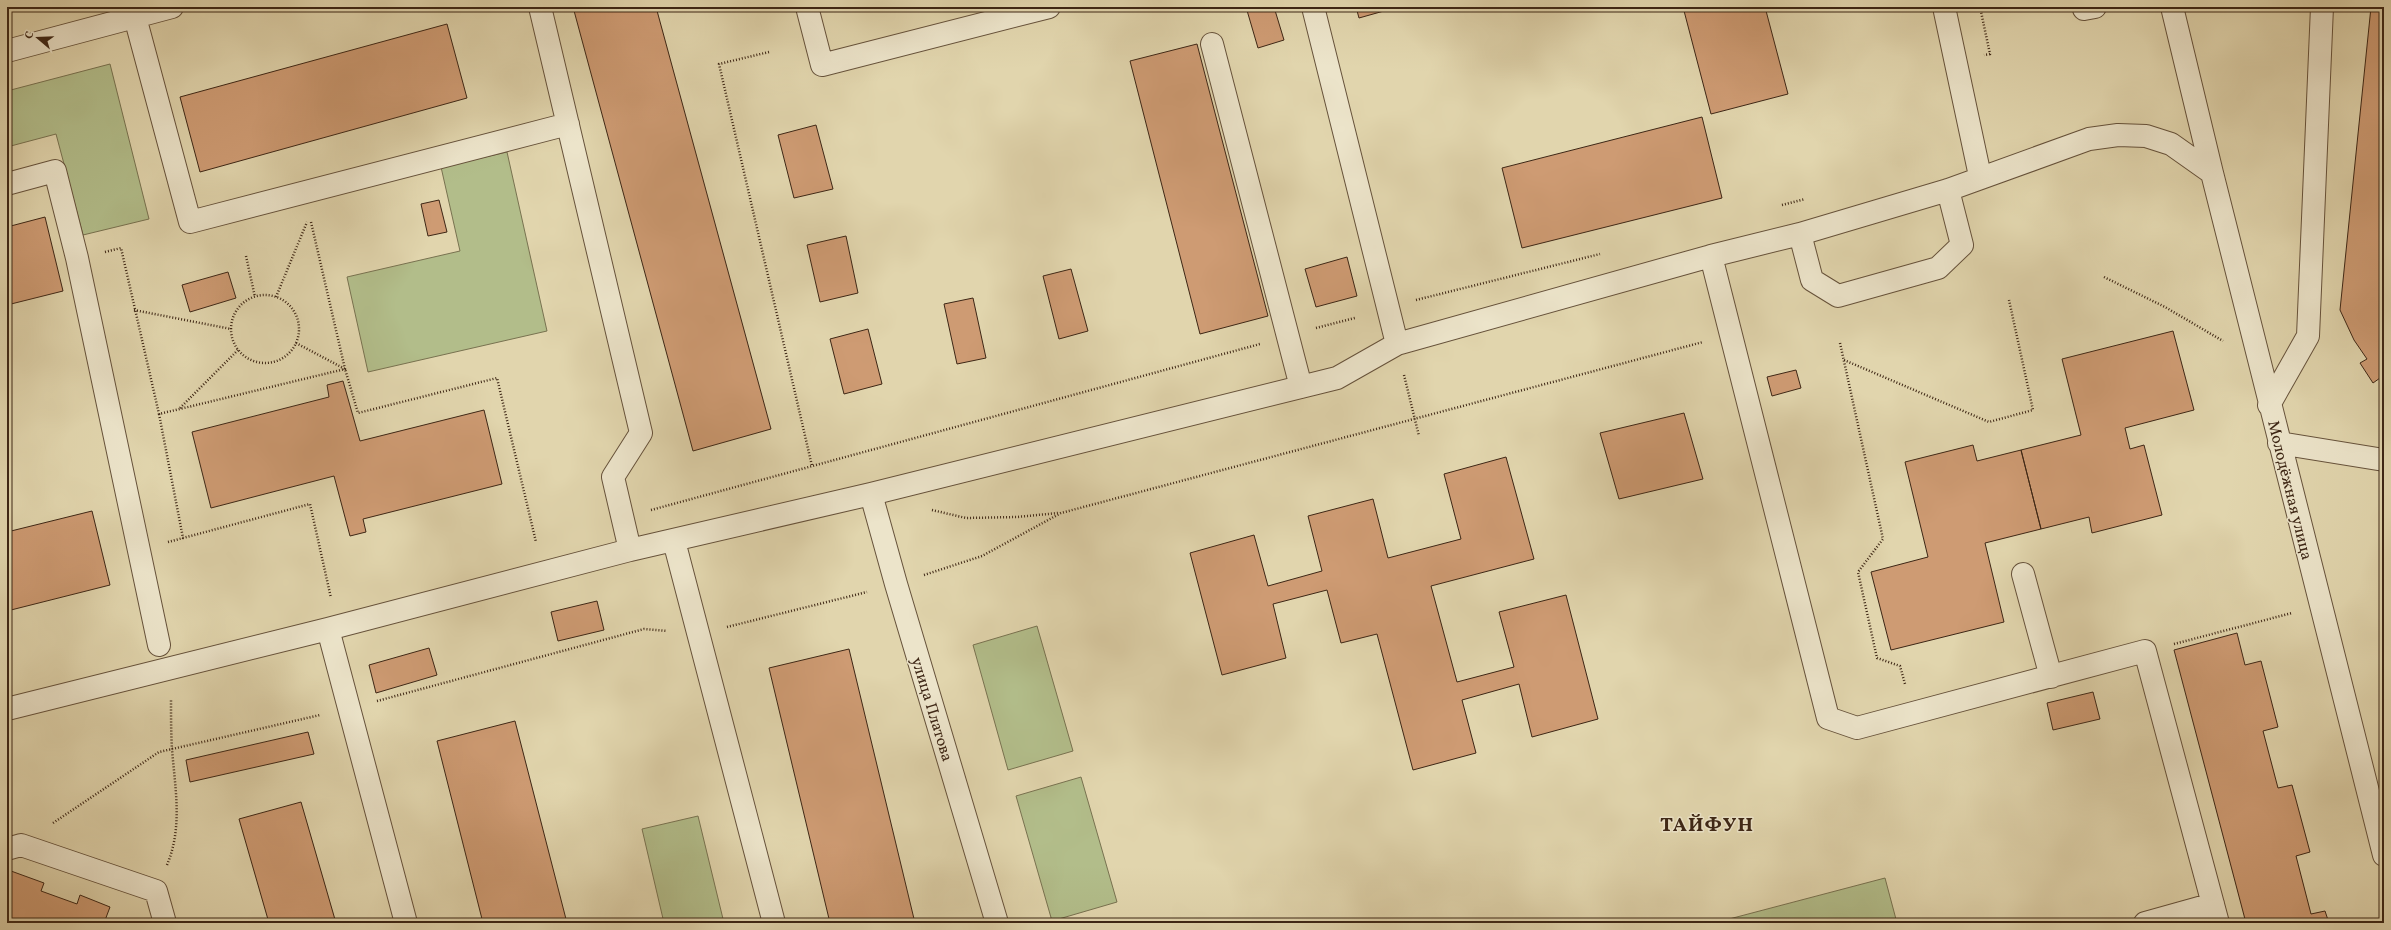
<svg xmlns="http://www.w3.org/2000/svg" width="2391" height="930" viewBox="0 0 2391 930" font-family="Vollkorn,serif">
<style>
.green{fill:#b2bd8a;stroke:#787250}
.building{fill:#ce9b73;stroke:#3d2615}
.lines{fill:none;stroke-linecap:round;stroke-linejoin:round}
.minor-casing{stroke:#66523b;stroke-width:24}
.path{stroke:#3d2615;stroke-width:2.5;stroke-dasharray:1 2;stroke-linecap:butt}
.minor{stroke:#ece4ca;stroke-width:22}
.labels{text-anchor:middle;stroke-width:3;stroke-linejoin:round;paint-order:stroke}
.street-label{font-size:16px;fill:#3d2615;stroke:#ece4ca}
.district-label{font-size:20px;font-weight:bold;letter-spacing:1px;fill:#3d2615;stroke:#ece4ca}
</style>
<rect width="100%" height="100%" fill="#e1d5ad"/>
<filter id="stains"><feTurbulence type="fractalNoise" baseFrequency=".005" numOctaves="4"/><feColorMatrix values="0 0 0 0 .2 0 0 0 0 .09 0 0 0 0 .02 0 0 0 .5 -.17"/></filter>
<radialGradient id="worn" r=".72"><stop offset=".6" stop-color="#630" stop-opacity="0"/><stop offset="1" stop-color="#630" stop-opacity=".3"/></radialGradient>
<path class="green" d="M 110,64 L 149,219 L 83,235 L 56,134 L 7,147 L 7,91 Z
M 507,152 L 547,331 L 368,372 L 347,277 L 460,251 L 441,167 Z
M 1037,626 L 1073,751 L 1008,770 L 973,645 Z
M 1081,777 L 1117,902 L 1052,921 L 1016,796 Z
M 698,816 L 724,923 L 664,923 L 642,829 Z
M 1885,878 L 1897,923 L 1714,923 Z"/>
<path class="building" d="M 573,7 L 656,7 L 771,429 L 693,451 Z
M 1246,7 L 1274,7 L 1284,40 L 1258,48 Z
M 1356,7 L 1398,7 L 1359,18 Z
M 1683,7 L 1765,7 L 1788,94 L 1711,114 Z
M 2371,7 L 2384,7 L 2384,384 L 2380,378 L 2373,383 L 2360,363 L 2367,359 L 2354,340 L 2340,310 Z
M 447,24 L 467,98 L 200,172 L 180,97 Z
M 1197,44 L 1268,316 L 1200,334 L 1130,61 Z
M 1702,117 L 1722,198 L 1522,248 L 1502,168 Z
M 816,125 L 833,189 L 794,198 L 778,135 Z
M 439,200 L 447,232 L 428,236 L 421,204 Z
M 45,217 L 63,291 L 7,305 L 7,227 Z
M 846,236 L 858,293 L 820,302 L 807,245 Z
M 1347,257 L 1357,296 L 1316,307 L 1305,269 Z
M 1071,269 L 1088,331 L 1059,339 L 1043,276 Z
M 228,272 L 236,298 L 190,312 L 182,285 Z
M 973,298 L 986,358 L 957,364 L 944,304 Z
M 868,329 L 882,384 L 844,394 L 830,339 Z
M 2173,331 L 2194,410 L 2125,428 L 2130,449 L 2144,445 L 2162,515 L 2092,533 L 2089,517 L 2041,529 L 2021,450 L 2081,435 L 2062,359 Z
M 1796,370 L 1801,388 L 1772,396 L 1767,377 Z
M 343,381 L 360,441 L 484,410 L 502,484 L 363,519 L 366,532 L 350,536 L 334,476 L 211,508 L 192,432 L 329,397 L 327,385 Z
M 1684,413 L 1703,479 L 1619,499 L 1600,433 Z
M 1973,445 L 1977,461 L 2021,450 L 2041,529 L 1985,543 L 2004,622 L 1891,650 L 1871,572 L 1928,557 L 1905,462 Z
M 1506,457 L 1534,559 L 1431,586 L 1457,682 L 1514,667 L 1499,612 L 1566,595 L 1598,719 L 1532,737 L 1519,684 L 1462,700 L 1476,753 L 1413,770 L 1377,634 L 1341,643 L 1327,590 L 1273,604 L 1286,658 L 1222,675 L 1190,553 L 1254,535 L 1268,586 L 1322,571 L 1308,516 L 1373,499 L 1388,558 L 1461,539 L 1444,474 Z
M 92,511 L 110,585 L 7,611 L 7,532 Z
M 597,601 L 604,630 L 558,641 L 551,612 Z
M 2237,633 L 2245,665 L 2261,661 L 2278,727 L 2263,731 L 2278,788 L 2292,785 L 2310,852 L 2296,856 L 2311,914 L 2325,911 L 2329,923 L 2246,923 L 2174,650 Z
M 429,648 L 437,675 L 376,693 L 369,665 Z
M 849,649 L 915,923 L 830,923 L 769,668 Z
M 2093,692 L 2100,719 L 2053,730 L 2047,703 Z
M 515,721 L 567,923 L 483,923 L 437,741 Z
M 308,732 L 314,754 L 190,782 L 186,760 Z
M 301,802 L 336,923 L 269,923 L 239,819 Z
M 11,871 L 44,883 L 41,891 L 77,904 L 80,895 L 110,907 L 104,923 L 7,923 L 7,882 Z"/>
<g class="lines">
<g class="minor-casing">
<path id="minor" d="M 540,7 L 641,433 L 613,477 L 630,550
M 807,7 L 822,65 L 1049,7
M 1313,7 L 1397,344
M 1944,7 L 1980,176
M 2084,7 L 2084,9 L 2095,7
M 2172,7 L 2212,173
M 135,17 L 190,222 L 568,124
M 1212,44 L 1301,387
M 7,51 L 172,7
M 7,184 L 55,171 L 77,258 L 159,645
M 1800,234 L 1812,280 L 1838,296 L 1938,268 L 1962,245 L 1948,190
M 1711,256 L 1828,718 L 1857,728 L 2145,651 L 2218,923
M 2269,405 L 2308,336 L 2322,7
M 2279,443 L 2384,460
M 871,494 L 896,584 L 997,923
M 674,541 L 774,923
M 2023,574 L 2051,677
M 328,629 L 406,923
M 7,709 L 328,629 L 630,550 L 871,494 L 1337,378 L 1397,344 L 1711,256 L 1800,234 L 1948,190 L 2089,139 L 2118,135 L 2146,136 L 2171,144 L 2212,173 L 2384,855
M 7,849 L 21,845 L 156,891 L 165,923
M 2145,923 L 2213,904"/>
</g>
<path class="path" d="M 1980,7 L 1990,54 L 1984,55
M 769,52 L 719,64 L 812,466
M 1782,205 L 1805,199
M 105,252 L 121,248 L 159,414 L 345,369 L 311,222
M 246,256 L 255,297
M 2104,277 L 2165,307 L 2223,341
M231 329a34 34 0 1 1 68 0a34 34 0 1 1-68 0Z
M 276,297 L 307,222
M 1416,300 L 1600,254
M 134,310 L 231,329
M 1316,328 L 1355,318
M 296,343 L 345,369 L 358,413 L 497,378 L 536,542
M 1840,343 L 1883,539 L 1858,572 L 1877,658 L 1900,666 L 1905,684
M 1844,360 L 1989,422 L 2033,410 L 2009,300
M 1404,375 L 1419,436
M 180,408 L 238,350
M 159,414 L 183,538 L 310,504 L 331,598
M 651,510 L 1260,344
M 932,510 L 966,518 L 1017,517 L 1058,513
M 168,542 L 183,538
M 924,575 L 982,556 L 1061,513 L 1703,342
M 727,627 L 867,592
M 2174,644 L 2292,613
M 377,701 L 644,629 L 667,631
M 53,823 L 159,752 L 320,715
M 167,865 C 183,827 175,788 172,749 C 171,733 171,716 171,699"/>
<use href="#minor" class="minor"/>
</g>
<g class="labels">
<g class="street-label">
<text transform="translate(2291 490) rotate(76)" y="6">Молодёжная улица</text>
<text transform="translate(933 709) rotate(73)" y="6">улица Платова</text>
</g>
<g class="district-label">
<text x="1707" y="831">ТАЙФУН</text>
</g>
</g>
<rect width="2391" height="930" fill="none" stroke="#e1d5ad" stroke-width="24"/>
<rect x="8" y="8" width="2375" height="914" fill="none" stroke="#3d2615" stroke-width="2"/>
<rect x="12" y="12" width="2367" height="906" fill="none" stroke="#3d2615"/>
<g transform="translate(38 38) rotate(289)" stroke="#ece4ca" stroke-width="3" paint-order="stroke">
<path d="M0-3L7 15L0 10L-7 15Z" fill="#3d2615"/>
<text y="-6" font-size="11" font-weight="bold" text-anchor="middle" fill="#3d2615">С</text>
</g>
<rect width="100%" height="100%" filter="url(#stains)"/>
<rect width="100%" height="100%" fill="url(#worn)"/>
</svg>
